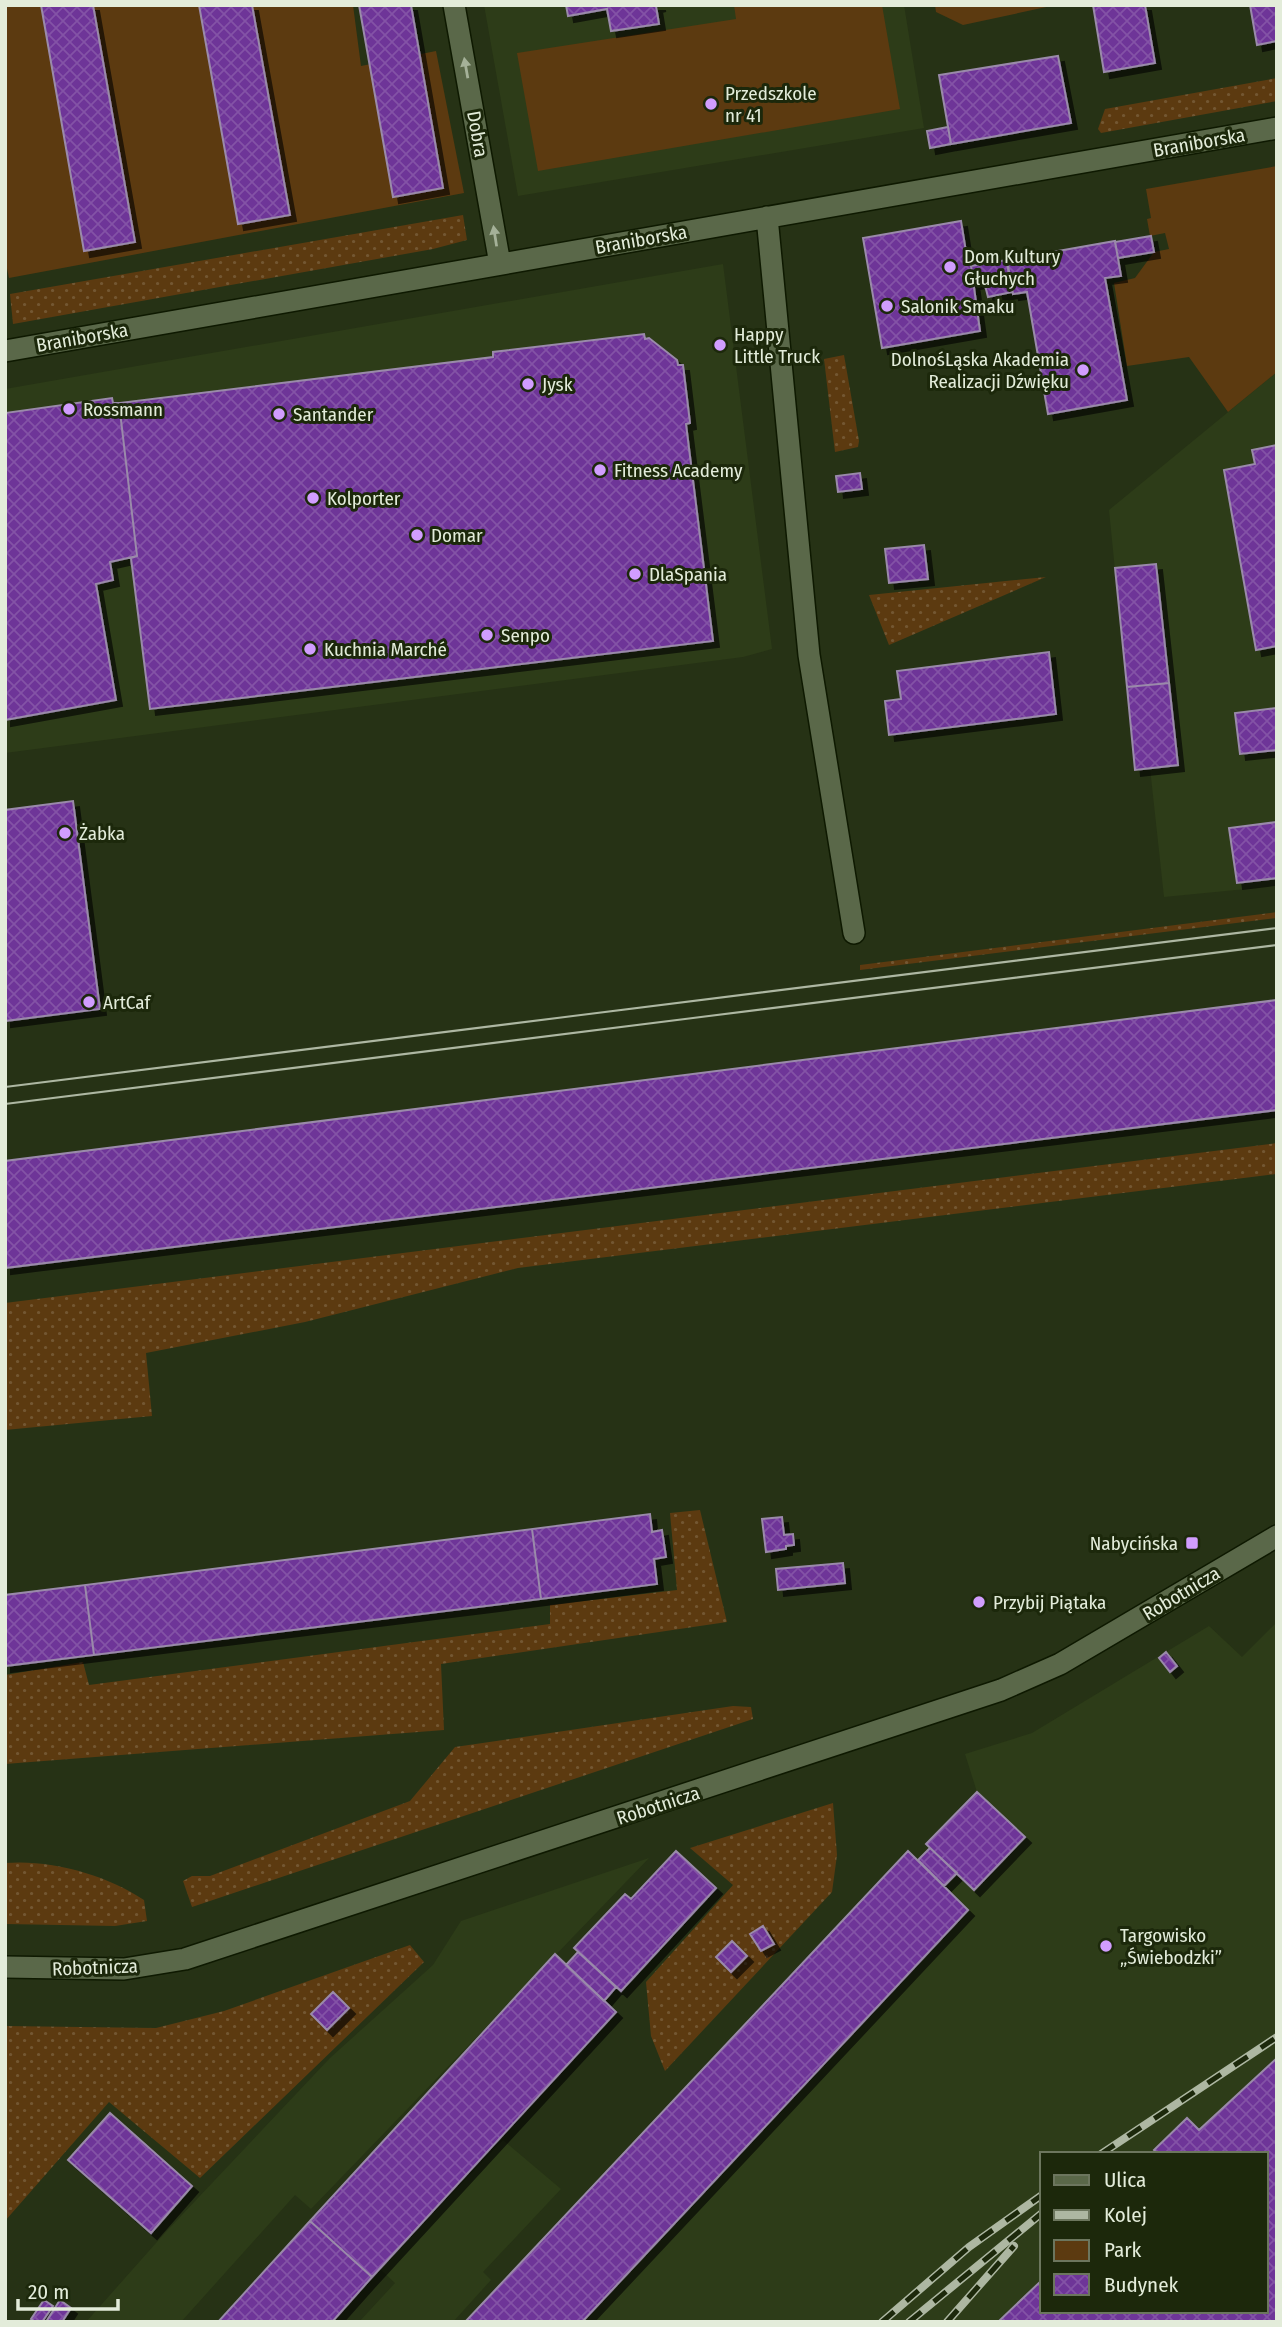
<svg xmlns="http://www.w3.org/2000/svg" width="1282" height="2327" viewBox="0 0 1282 2327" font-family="'Fira Sans Condensed',sans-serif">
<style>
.built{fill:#2d3c18;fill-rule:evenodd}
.grass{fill:url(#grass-dots)}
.green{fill:#5c3a10}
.building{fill:url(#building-cross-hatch);stroke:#9a8aaa;stroke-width:2;filter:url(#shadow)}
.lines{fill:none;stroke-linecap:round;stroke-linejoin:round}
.minor-casing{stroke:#0e1900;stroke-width:24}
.minor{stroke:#5a6849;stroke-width:21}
.tram{stroke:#adb7a2;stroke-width:2}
.rail-casing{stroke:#adb7a2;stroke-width:8}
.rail{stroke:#1c280b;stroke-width:5;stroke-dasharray:16;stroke-linecap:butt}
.oneway{fill:#a5b199}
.poi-dot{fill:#d19dfe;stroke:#1c280b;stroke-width:2.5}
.labels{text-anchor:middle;stroke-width:6;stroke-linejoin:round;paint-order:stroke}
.poi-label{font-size:19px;fill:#e3ecda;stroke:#1c280b;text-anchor:start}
.street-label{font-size:19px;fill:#e3ecda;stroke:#1c280b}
</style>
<defs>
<pattern id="grass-dots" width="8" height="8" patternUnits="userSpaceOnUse" patternTransform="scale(1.75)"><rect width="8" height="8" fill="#5c3a10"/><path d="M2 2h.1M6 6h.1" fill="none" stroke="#735732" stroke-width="1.8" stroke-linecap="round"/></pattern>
<pattern id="building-cross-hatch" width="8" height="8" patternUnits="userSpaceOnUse" patternTransform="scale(1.75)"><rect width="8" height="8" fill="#6e3598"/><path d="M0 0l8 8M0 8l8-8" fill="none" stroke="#8352a6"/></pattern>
<filter id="shadow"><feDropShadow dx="6" dy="6" stdDeviation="0" flood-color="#0009"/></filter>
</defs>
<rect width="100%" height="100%" fill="#263215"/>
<path class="built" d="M 484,5 L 904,5 L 924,128 L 518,196 Z
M 723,264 L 772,649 L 743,657 L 5,753 L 5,389 Z
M 1277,372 L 1277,886 L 1164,897 L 1150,768 L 1135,770 L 1109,510 Z
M 1277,1622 L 1277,2322 L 582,2322 L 968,1910 L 944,1886 L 957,1873 L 974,1890 L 1025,1837 L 977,1792 L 965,1754 L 1032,1733 L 1209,1626 L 1242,1657 ZM 1042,2154 L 1266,2154 L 1266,2311 L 1042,2311 Z
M 649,1858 L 311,2209 L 295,2195 L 181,2322 L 86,2322 L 164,2234 L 330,2058 L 433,1965 L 461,1921 Z
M 503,2140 L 561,2189 L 483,2272 L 491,2280 L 453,2322 L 359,2322 L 395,2283 L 380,2269 Z"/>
<path class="grass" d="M 1277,78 L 1277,101 L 1101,133 L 1098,129 L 1105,109 Z
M 463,215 L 467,240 L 433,249 L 13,324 L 10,294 Z
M 844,355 L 859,441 L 858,447 L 835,452 L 824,359 Z
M 1046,577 L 889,645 L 869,595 Z
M 1277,912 L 1277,918 L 860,970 L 860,965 Z
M 1277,1143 L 1277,1174 L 518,1268 L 305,1322 L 146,1353 L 152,1416 L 5,1430 L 5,1303 Z
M 700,1510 L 727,1622 L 441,1664 L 444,1730 L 5,1764 L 5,1675 L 83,1662 L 89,1685 L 550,1624 L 550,1605 L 677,1590 L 670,1513 Z
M 733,1706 L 751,1707 L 753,1719 L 192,1907 L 183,1881 L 192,1876 L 210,1876 L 410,1801 L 455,1747 Z
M 833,1803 L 837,1855 L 832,1892 L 665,2071 L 651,2036 L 646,1982 L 733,1885 L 690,1848 Z
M 5,1863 C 51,1859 107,1875 144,1900 L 147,1921 L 115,1926 L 5,1924 Z
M 410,1945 L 424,1962 L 200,2178 L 109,2102 L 5,2221 L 5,2026 L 156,2028 L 224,2011 Z"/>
<path class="green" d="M 5,5 L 353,5 L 361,66 L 436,51 L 464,193 L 9,278 L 5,259 Z
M 734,5 L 882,5 L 900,109 L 538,171 L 517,53 L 736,19 Z
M 935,5 L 1051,5 L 1051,6 L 963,25 L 936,12 Z
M 1277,166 L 1277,372 L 1228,412 L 1189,357 L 1127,366 L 1114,283 L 1135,278 L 1154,252 L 1169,249 L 1165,233 L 1150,236 L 1147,219 L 1151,218 L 1146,189 Z"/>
<path class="building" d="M 41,5 L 93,5 L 135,242 L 84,251 Z
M 199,5 L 252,5 L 290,215 L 238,224 Z
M 359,5 L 411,5 L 443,188 L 393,197 Z
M 566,5 L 660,5 L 656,6 L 659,24 L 611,31 L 607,9 L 568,16 Z
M 1093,5 L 1145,5 L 1155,63 L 1104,72 Z
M 1250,5 L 1277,5 L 1277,41 L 1257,45 Z
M 1058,56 L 1071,123 L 951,144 L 939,75 Z
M 948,127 L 951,144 L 930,148 L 927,131 Z
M 961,221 L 966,252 L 969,251 L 980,331 L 882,348 L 863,238 Z
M 1151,236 L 1154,252 L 1118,258 L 1115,242 Z
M 1115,241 L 1121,276 L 1105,278 L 1127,400 L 1048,414 L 1027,292 L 1013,294 L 1007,260 Z
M 1007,260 L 1009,277 L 974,283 L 971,266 Z
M 1009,277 L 1012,292 L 988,297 L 984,281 Z
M 644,334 L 645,339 L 649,338 L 677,360 L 678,365 L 683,365 L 690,423 L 686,424 L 713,641 L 150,709 L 131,558 L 137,556 L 119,403 L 493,357 L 493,352 Z
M 112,398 L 113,403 L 119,403 L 137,556 L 110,562 L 113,580 L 96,584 L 116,700 L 5,720 L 5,413 Z
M 1277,445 L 1277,646 L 1256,650 L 1224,470 L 1255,464 L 1252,450 Z
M 860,473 L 862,489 L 838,492 L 836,476 Z
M 924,545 L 928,579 L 889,583 L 885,549 Z
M 1156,564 L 1169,683 L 1127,687 L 1115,568 Z
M 1049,652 L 1056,714 L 889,735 L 885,701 L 901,699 L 897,671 Z
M 1169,683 L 1178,765 L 1135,770 L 1127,687 Z
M 1277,708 L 1277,750 L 1240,754 L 1235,713 Z
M 73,801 L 100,1009 L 5,1021 L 5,810 Z
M 1277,822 L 1277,878 L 1237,883 L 1229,828 Z
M 1277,1000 L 1277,1110 L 5,1268 L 5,1161 Z
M 650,1514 L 652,1532 L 662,1530 L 666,1557 L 654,1559 L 657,1584 L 541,1599 L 532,1529 Z
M 782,1517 L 784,1535 L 793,1534 L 794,1545 L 786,1546 L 786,1549 L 766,1552 L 762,1519 Z
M 532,1529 L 541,1599 L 94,1655 L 85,1585 Z
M 843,1563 L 845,1583 L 778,1590 L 776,1569 Z
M 85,1585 L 94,1655 L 5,1666 L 5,1595 Z
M 1166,1652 L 1177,1666 L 1170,1672 L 1159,1658 Z
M 977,1792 L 1025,1837 L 974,1890 L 926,1844 Z
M 930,1848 L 957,1873 L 944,1886 L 918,1860 Z
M 676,1851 L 716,1888 L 621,1991 L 574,1948 L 625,1894 L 631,1899 Z
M 908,1851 L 968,1910 L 582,2322 L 465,2322 Z
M 763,1926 L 774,1944 L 761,1951 L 750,1934 Z
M 732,1941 L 747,1956 L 731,1972 L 716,1957 Z
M 578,1952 L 616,1987 L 604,2001 L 566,1965 Z
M 555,1954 L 616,2012 L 372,2277 L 310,2221 Z
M 333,1992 L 349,2008 L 327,2030 L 311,2014 Z
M 1277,2058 L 1277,2322 L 998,2322 L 1042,2280 L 1042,2311 L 1266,2311 L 1266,2154 L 1158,2154 L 1154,2150 L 1187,2118 L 1199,2130 Z
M 110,2113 L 192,2186 L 151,2233 L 68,2160 Z
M 310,2221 L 372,2277 L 332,2322 L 218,2322 Z
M 44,2300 L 53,2306 L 42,2322 L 35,2322 L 31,2319 Z
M 60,2300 L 71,2308 L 62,2322 L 46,2322 Z"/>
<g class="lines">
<g class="minor-casing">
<path id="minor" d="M 454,5 L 500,264
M 767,217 L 809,655 L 854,933
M 5,351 L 1277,128
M 5,1967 L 124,1969 L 185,1959 L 1001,1690 L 1060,1664 L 1277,1536"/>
</g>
<use href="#minor" class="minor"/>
<path class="tram" d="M 5,1087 L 1277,928
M 5,1104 L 1277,945"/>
<g class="rail-casing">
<path id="rail" d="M 1101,2154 L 1277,2037
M 882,2322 L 969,2247 L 1042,2195
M 909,2322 L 1042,2213
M 947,2322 L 1014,2246"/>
</g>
<use href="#rail" class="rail"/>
</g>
<defs><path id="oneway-solid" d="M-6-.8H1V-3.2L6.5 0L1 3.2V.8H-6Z" transform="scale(1.75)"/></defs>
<g class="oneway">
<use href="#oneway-solid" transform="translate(466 68) rotate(-100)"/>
<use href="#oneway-solid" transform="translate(495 236) rotate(-99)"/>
</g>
<g class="poi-dot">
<circle cx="711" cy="104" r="7"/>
<circle cx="950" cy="267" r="7"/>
<circle cx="887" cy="306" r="7"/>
<circle cx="720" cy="345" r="7"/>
<circle cx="1083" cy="370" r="7"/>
<circle cx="528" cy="384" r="7"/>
<circle cx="69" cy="409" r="7"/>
<circle cx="279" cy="414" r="7"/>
<circle cx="600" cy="470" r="7"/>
<circle cx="313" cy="498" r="7"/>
<circle cx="417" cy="535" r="7"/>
<circle cx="635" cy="574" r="7"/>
<circle cx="487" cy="635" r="7"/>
<circle cx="310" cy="649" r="7"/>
<circle cx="65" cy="833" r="7"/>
<circle cx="89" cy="1002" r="7"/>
<rect x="1185" y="1536" width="14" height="14" rx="3.5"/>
<circle cx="979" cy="1602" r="7"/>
<circle cx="1106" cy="1946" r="7"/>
</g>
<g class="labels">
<g class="poi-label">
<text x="725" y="100">Przedszkole<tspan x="725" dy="22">nr 41</tspan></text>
<text x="964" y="263">Dom Kultury<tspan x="964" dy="22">Głuchych</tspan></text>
<text x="901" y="313">Salonik Smaku</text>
<text x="734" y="341">Happy<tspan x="734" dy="22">Little Truck</tspan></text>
<text x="1069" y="366" text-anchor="end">DolnośLąska Akademia<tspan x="1069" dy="22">Realizacji Dźwięku</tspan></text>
<text x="542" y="391">Jysk</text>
<text x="83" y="416">Rossmann</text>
<text x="293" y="421">Santander</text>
<text x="614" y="477">Fitness Academy</text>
<text x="327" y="505">Kolporter</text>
<text x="431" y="542">Domar</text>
<text x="649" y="581">DlaSpania</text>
<text x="501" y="642">Senpo</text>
<text x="324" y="656">Kuchnia Marché</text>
<text x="79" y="840">Żabka</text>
<text x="103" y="1009">ArtCaf</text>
<text x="1178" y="1550" text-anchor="end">Nabycińska</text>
<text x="993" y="1609">Przybij Piątaka</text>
<text x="1120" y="1942">Targowisko<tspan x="1120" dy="22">„Świebodzki”</tspan></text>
</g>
<g class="street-label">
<text transform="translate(478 134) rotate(80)" y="7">Dobra</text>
<text transform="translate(1199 142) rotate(-10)" y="7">Braniborska</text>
<text transform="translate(641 239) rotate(-10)" y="7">Braniborska</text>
<text transform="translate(82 337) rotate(-10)" y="7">Braniborska</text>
<text transform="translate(1181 1593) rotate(-31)" y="7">Robotnicza</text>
<text transform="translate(658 1805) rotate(-18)" y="7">Robotnicza</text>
<text transform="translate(95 1967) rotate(-2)" y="7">Robotnicza</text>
</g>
</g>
<rect width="1282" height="2327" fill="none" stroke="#e3ecda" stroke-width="14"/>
<rect x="1040" y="2152" width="228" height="161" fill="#1c280b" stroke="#6c765e" stroke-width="2"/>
<rect x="1054" y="2175" width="35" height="10" fill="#5a6849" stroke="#6c765e" stroke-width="2"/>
<text x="1104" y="2187" font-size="21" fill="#e3ecda">Ulica</text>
<rect x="1054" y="2210" width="35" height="10" fill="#adb7a2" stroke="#6c765e" stroke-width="2"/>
<text x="1104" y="2222" font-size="21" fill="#e3ecda">Kolej</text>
<rect x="1054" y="2240" width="35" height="21" fill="#5c3a10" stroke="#6c765e" stroke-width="2"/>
<text x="1104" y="2257" font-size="21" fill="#e3ecda">Park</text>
<rect x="1054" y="2274" width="35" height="21" fill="url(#building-cross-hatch)" stroke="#6c765e" stroke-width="2"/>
<text x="1104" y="2292" font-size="21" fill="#e3ecda">Budynek</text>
<path d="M18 2299v10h100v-10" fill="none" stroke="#e3ecda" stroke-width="3.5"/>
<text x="28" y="2299" font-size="21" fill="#e3ecda" stroke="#1c280b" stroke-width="5" paint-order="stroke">20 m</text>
</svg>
